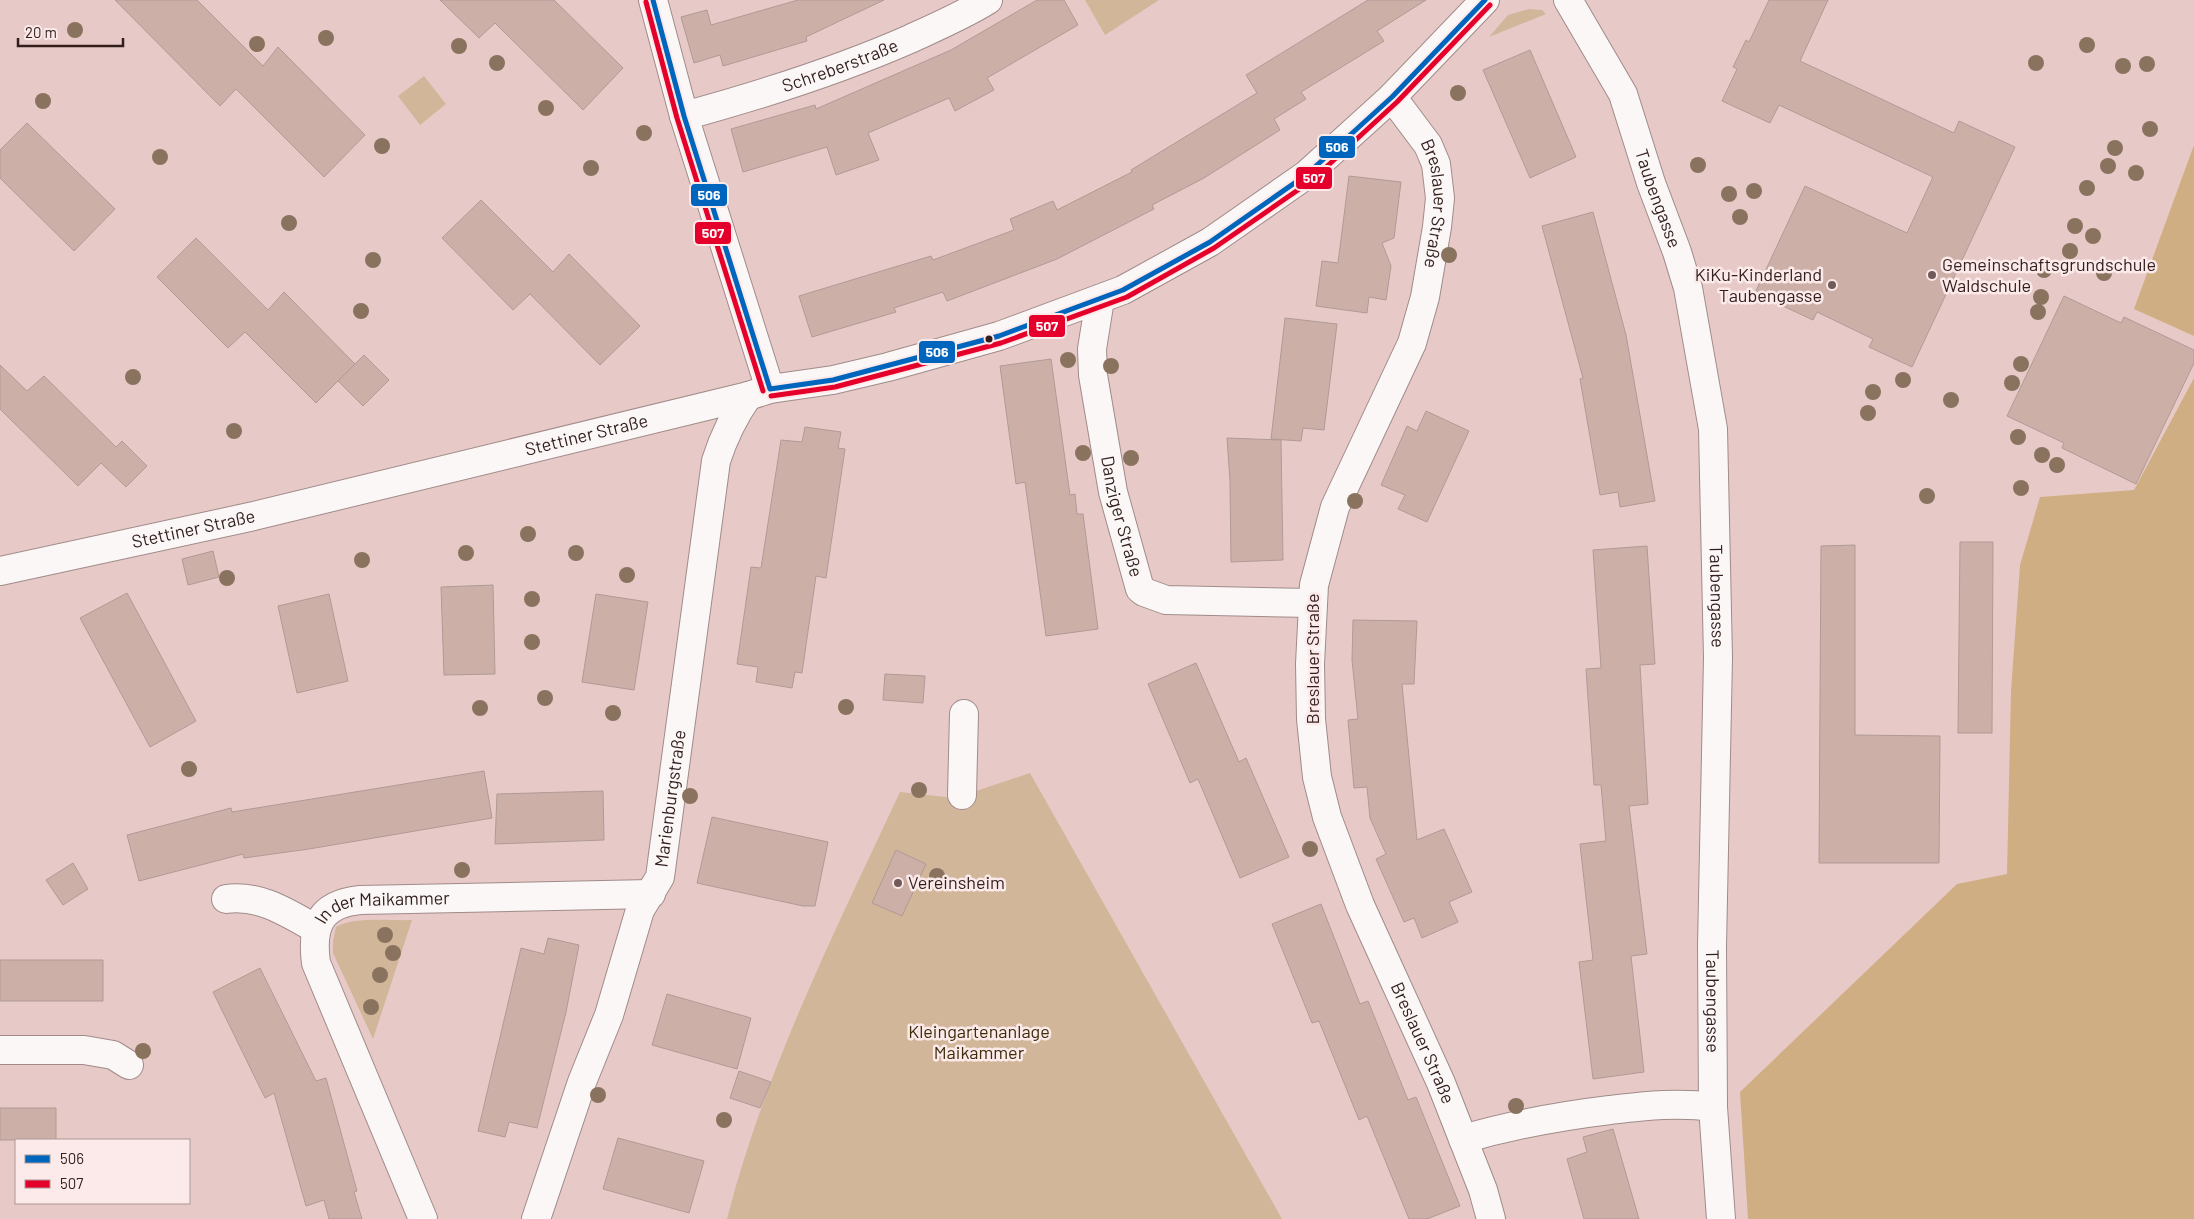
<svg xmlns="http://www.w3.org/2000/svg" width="2194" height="1219" viewBox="0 0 2194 1219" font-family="Barlow,sans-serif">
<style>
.green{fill:#d1b699}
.forest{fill:#d0ae83}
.building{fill:#ccb0a8;stroke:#b09a96}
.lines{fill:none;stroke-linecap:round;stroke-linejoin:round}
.minor-casing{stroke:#a08b89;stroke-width:30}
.minor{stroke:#fbf7f7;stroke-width:28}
.bus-1-casing{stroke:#fbeae9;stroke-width:9}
.bus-2-casing{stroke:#fbeae9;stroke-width:9}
.bus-1{stroke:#0065bd;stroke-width:5}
.bus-2{stroke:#e4002b;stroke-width:5}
.tree{fill:#89735f}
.poi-dot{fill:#715a58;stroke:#fbeae9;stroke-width:2}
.bus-dot{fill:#321e1d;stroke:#fbeae9;stroke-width:2}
.labels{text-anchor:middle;stroke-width:5;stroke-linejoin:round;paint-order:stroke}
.street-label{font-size:18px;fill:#321e1d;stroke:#fbeae9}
.poi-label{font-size:18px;fill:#321e1d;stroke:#fbeae9;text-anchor:start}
.park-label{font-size:18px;fill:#3c2c0a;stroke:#fbeae9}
.line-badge{stroke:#fbeae9;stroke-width:2}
.badge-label{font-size:14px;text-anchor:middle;font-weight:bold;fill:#fff}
</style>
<rect width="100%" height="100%" fill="#e7cac7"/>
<path class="green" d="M 1085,0 L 1159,0 L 1105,35 Z
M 1529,9 L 1542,10 L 1546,14 L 1489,37 L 1508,15 Z
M 424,76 L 446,104 L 420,125 L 398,96 Z
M 1030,773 L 1282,1219 L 727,1219 C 765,1070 835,931 900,792 L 955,798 Z
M 412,920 L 373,1039 L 333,953 L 333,941 L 336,927 C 354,916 391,921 412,920 Z"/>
<path class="forest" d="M 2194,145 L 2194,336 L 2134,309 Z
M 2194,378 L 2194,1219 L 1748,1219 L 1740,1092 L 1957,884 L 2007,874 L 2011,691 L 2020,565 L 2040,497 L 2134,490 Z"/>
<path class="building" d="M 115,0 L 197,0 L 263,66 L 278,47 L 365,135 L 324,177 L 236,89 L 220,106 Z
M 440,0 L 554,0 L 623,68 L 583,110 L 495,23 L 479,38 Z
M 798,0 L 884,0 L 806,37 L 807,41 L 723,66 L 720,55 L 694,63 L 681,17 L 707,10 L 711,25 Z
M 1037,0 L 1064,0 L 1078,25 L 987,78 L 994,90 L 955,111 L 949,98 L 868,133 L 879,160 L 836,175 L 827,147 L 743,172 L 731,129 L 815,105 L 816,109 L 951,50 Z
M 1368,0 L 1426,0 L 1377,31 L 1384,41 L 1301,92 L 1306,99 L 1274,119 L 1280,130 L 1204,178 L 1152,205 L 1154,209 L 1057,259 L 989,285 L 947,301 L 943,292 L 894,308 L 896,312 L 812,337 L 799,296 L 931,256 L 933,260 L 1014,230 L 1010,219 L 1053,201 L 1057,210 L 1132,172 L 1131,170 L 1257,93 L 1246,75 Z
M 1769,0 L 1828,0 L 1800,61 L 1954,133 L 1959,121 L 2015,147 L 1912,367 L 1869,347 L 1873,339 L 1817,312 L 1813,320 L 1755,293 L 1805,186 L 1907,233 L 1933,177 L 1779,105 L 1770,123 L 1722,101 L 1737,69 L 1733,67 L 1746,40 L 1749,42 Z
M 1530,50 L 1576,157 L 1530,178 L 1483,70 Z
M 27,123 L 115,209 L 74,251 L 0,178 L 0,150 Z
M 1349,176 L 1401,182 L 1394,238 L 1382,243 L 1391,266 L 1386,300 L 1369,297 L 1367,313 L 1316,306 L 1322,261 L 1338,263 Z
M 481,200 L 553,272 L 569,254 L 640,326 L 600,365 L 530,294 L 513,310 L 442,238 Z
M 1593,212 L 1626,335 L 1655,501 L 1620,507 L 1618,492 L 1600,495 L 1580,379 L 1583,378 L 1542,226 Z
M 196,238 L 268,310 L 284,292 L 355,364 L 316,403 L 245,332 L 228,348 L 157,277 Z
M 2064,296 L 2121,323 L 2124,317 L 2194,350 L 2194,363 L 2136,484 L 2062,448 L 2064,443 L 2007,416 Z
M 1285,318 L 1337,324 L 1324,430 L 1303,428 L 1301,441 L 1271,439 Z
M 364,355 L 389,380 L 363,406 L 338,381 Z
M 1051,359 L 1070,495 L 1075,494 L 1077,514 L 1083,514 L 1098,629 L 1046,636 L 1025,482 L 1016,484 L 1000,366 Z
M 0,365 L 27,391 L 44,376 L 116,447 L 122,441 L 147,466 L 126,487 L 101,463 L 78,486 L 0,409 Z
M 1426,411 L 1469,431 L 1427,522 L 1398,509 L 1405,495 L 1381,485 L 1407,426 L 1417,431 Z
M 805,427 L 841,432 L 838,448 L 845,449 L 826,578 L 816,576 L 802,673 L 795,672 L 792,688 L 756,682 L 758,667 L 737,664 L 751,567 L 761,568 L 781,440 L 802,442 Z
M 1227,438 L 1281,440 L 1283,560 L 1231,562 L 1230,481 Z
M 1960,542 L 1993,542 L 1992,733 L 1958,733 Z
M 1855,545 L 1855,735 L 1940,736 L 1939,863 L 1819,863 L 1821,546 Z
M 1647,546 L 1655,664 L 1640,665 L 1648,804 L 1629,806 L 1647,954 L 1631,956 L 1644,1072 L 1593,1079 L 1579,962 L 1593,960 L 1580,844 L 1606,841 L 1601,785 L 1594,785 L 1586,669 L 1601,668 L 1593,550 Z
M 213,551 L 219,577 L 188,585 L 182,559 Z
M 493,585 L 495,674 L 444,675 L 441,587 Z
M 127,593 L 196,721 L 150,747 L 80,618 Z
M 329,594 L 348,681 L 297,693 L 278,606 Z
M 596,594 L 648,602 L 634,690 L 582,682 Z
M 1353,620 L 1417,621 L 1414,684 L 1402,684 L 1417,840 L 1444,829 L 1472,892 L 1449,902 L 1458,922 L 1422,938 L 1414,918 L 1404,922 L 1376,859 L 1386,854 L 1370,818 L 1367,787 L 1354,788 L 1348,720 L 1358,719 L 1352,660 Z
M 1196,663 L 1239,762 L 1246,758 L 1289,857 L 1240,878 L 1198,779 L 1190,783 L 1148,684 Z
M 885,674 L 925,676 L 923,703 L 883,700 Z
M 484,771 L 492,818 L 309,849 L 244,858 L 243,854 L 139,881 L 127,835 L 231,808 L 232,812 Z
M 603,791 L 604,840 L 495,844 L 497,794 Z
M 712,817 L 828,842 L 815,906 L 803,906 L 697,883 Z
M 896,850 L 926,864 L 902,916 L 872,903 Z
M 73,863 L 88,889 L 63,905 L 46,880 Z
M 1321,904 L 1360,1004 L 1368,1001 L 1408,1100 L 1416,1097 L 1460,1206 L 1427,1219 L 1409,1219 L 1367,1116 L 1359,1120 L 1319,1021 L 1312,1023 L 1272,924 Z
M 548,938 L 579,945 L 566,1012 L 537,1128 L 509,1122 L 505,1137 L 478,1131 L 521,948 L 544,954 Z
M 0,960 L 103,960 L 103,1001 L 0,1001 Z
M 260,968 L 316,1081 L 326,1078 L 357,1191 L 354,1192 L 362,1219 L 329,1219 L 324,1200 L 306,1206 L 274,1093 L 265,1098 L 213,992 Z
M 667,994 L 751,1018 L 737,1069 L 652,1045 Z
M 739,1071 L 771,1082 L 760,1108 L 730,1098 Z
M 0,1108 L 56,1108 L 56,1140 L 0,1140 Z
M 1613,1129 L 1639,1219 L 1584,1219 L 1567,1159 L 1587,1152 L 1583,1137 Z
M 618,1138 L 704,1161 L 689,1213 L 603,1189 Z"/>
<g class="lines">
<g class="minor-casing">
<g id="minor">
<path d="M 653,0 L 684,116 L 770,389"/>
<path id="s1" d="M 1568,0 L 1623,94 L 1651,183 L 1677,252 L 1688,288 L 1713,429 L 1718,658 L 1712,946 L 1713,1107 L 1721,1219"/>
<path id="s2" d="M 1392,97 L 1428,145 L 1436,164 L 1440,198 L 1437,227 L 1425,297 L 1412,343 L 1335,507 L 1314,585 L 1310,664 L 1311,719 L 1317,777 L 1327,817 L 1360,905 L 1441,1083 L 1483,1190 L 1491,1219"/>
<path id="s3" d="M 684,116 C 761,95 837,71 910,39 C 936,27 964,15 988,0"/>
<path id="s4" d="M 1100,299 L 1092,349 L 1093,375 L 1113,492 L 1140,589 L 1144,592 L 1166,600 L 1312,603"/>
<path id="s5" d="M 0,571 L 254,516 L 748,396 L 770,389 L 833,380 L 888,367 L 999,336 L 1123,290 L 1210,242 L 1306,175 L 1392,97 L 1485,0"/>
<path d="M 962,795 L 964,714"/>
<path d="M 226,899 C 259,894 288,913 316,929"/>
<path d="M 0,1050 L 84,1050 L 113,1055 L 129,1065"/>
<path d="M 1463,1139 C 1511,1125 1560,1116 1610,1110 C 1645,1106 1678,1102 1713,1107"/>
<path id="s6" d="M 423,1219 L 316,963 C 311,926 320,904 360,900 L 651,894"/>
<path id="s7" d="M 536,1219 L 582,1082 L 609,1015 L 640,910 L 660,877 L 716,461 C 724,436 733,417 748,396"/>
</g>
</g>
<use href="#minor" class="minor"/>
<g class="bus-1-casing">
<path id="bus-1" d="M 653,0 L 684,116 L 770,389
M 770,389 L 833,380 L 999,336 L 1123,290 L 1210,242 L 1306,175 L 1392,97 L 1485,0"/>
</g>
<g class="bus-2-casing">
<path id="bus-2" d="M 646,2 L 677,118 L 763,391
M 771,396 L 835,387 L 1001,343 L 1127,297 L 1214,248 L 1311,181 L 1397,102 L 1490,5"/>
</g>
<use href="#bus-1" class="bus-1"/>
<use href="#bus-2" class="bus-2"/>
</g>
<g class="tree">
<circle cx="75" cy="30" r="8"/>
<circle cx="326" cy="38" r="8"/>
<circle cx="257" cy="44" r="8"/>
<circle cx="2087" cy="45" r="8"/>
<circle cx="459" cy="46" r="8"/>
<circle cx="497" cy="63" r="8"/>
<circle cx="2036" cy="63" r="8"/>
<circle cx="2147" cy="64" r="8"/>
<circle cx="2123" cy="66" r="8"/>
<circle cx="1458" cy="93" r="8"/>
<circle cx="43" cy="101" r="8"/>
<circle cx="546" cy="108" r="8"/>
<circle cx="2150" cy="129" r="8"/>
<circle cx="644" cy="133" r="8"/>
<circle cx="382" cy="146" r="8"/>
<circle cx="2115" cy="148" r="8"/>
<circle cx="160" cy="157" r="8"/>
<circle cx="1698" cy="165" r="8"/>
<circle cx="2108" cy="166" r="8"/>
<circle cx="591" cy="168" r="8"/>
<circle cx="2136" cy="173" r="8"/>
<circle cx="2087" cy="188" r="8"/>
<circle cx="1754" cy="191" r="8"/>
<circle cx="1729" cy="194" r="8"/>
<circle cx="1740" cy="217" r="8"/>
<circle cx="289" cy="223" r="8"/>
<circle cx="2075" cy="226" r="8"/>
<circle cx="2093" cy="236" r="8"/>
<circle cx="2070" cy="251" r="8"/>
<circle cx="1449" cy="255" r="8"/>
<circle cx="373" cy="260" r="8"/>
<circle cx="2044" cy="270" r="8"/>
<circle cx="2104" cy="273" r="8"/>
<circle cx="2041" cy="297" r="8"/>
<circle cx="361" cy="311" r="8"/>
<circle cx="2038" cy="312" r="8"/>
<circle cx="1068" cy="360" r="8"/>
<circle cx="2021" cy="364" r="8"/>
<circle cx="1111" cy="366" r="8"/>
<circle cx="133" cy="377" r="8"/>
<circle cx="1903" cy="380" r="8"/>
<circle cx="2012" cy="383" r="8"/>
<circle cx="1873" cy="392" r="8"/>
<circle cx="1951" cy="400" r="8"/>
<circle cx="1868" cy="413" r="8"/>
<circle cx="234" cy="431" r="8"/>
<circle cx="2018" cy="437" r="8"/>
<circle cx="1083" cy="453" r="8"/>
<circle cx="2042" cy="455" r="8"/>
<circle cx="1131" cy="458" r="8"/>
<circle cx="2057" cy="465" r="8"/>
<circle cx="2021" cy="488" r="8"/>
<circle cx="1927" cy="496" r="8"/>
<circle cx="1355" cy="501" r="8"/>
<circle cx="528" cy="534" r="8"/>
<circle cx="466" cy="553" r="8"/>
<circle cx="576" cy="553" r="8"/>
<circle cx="362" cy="560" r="8"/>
<circle cx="627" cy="575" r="8"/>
<circle cx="227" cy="578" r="8"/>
<circle cx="532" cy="599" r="8"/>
<circle cx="532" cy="642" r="8"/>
<circle cx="545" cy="698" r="8"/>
<circle cx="846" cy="707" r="8"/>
<circle cx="480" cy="708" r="8"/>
<circle cx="613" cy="713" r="8"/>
<circle cx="189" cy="769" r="8"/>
<circle cx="919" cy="790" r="8"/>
<circle cx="690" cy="796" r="8"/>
<circle cx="1310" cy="849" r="8"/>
<circle cx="462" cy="870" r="8"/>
<circle cx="937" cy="876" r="8"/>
<circle cx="385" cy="935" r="8"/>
<circle cx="393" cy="953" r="8"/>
<circle cx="380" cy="975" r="8"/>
<circle cx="371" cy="1007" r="8"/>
<circle cx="143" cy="1051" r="8"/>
<circle cx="598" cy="1095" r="8"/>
<circle cx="1516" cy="1106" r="8"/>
<circle cx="724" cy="1120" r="8"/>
</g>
<g class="poi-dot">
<circle cx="1932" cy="275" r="5"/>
<circle cx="1832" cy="285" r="5"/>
<circle cx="898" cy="883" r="5"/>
</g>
<circle class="bus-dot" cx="989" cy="339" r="4.5"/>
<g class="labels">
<g class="street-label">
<text dy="6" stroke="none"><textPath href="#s3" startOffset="164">Schreberstraße</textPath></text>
<text dy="6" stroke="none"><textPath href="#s1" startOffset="219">Taubengasse</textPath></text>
<text dy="6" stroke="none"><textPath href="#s2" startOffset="120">Breslauer Straße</textPath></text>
<text dy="6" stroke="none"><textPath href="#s5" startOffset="602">Stettiner Straße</textPath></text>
<text dy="6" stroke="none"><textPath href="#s4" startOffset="221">Danziger Straße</textPath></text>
<text dy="6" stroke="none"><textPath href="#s5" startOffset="198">Stettiner Straße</textPath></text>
<text dy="6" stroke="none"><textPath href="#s1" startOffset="624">Taubengasse</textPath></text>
<text transform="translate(1313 659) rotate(-90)" y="6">Breslauer Straße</text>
<text dy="6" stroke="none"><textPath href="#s7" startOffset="444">Marienburgstraße</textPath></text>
<text dy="6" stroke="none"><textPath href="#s6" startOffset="388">In der Maikammer</textPath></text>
<text dy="6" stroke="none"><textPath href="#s1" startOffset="1029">Taubengasse</textPath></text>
<text dy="6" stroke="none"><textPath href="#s2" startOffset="1004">Breslauer Straße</textPath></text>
</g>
<g class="poi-label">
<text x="1942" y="271">Gemeinschaftsgrundschule<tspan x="1942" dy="21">Waldschule</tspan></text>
<text x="1822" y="281" text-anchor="end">KiKu-Kinderland<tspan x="1822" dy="21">Taubengasse</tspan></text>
<text x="908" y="889">Vereinsheim</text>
</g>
<g class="park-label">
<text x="979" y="1038">Kleingartenanlage<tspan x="979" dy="21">Maikammer</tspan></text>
</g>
</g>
<g class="line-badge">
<rect x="1318" y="135" width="38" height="24" rx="5" fill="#0065bd"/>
<rect x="1295" y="166" width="38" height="24" rx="5" fill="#e4002b"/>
<rect x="690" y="183" width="38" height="24" rx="5" fill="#0065bd"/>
<rect x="694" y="221" width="38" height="24" rx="5" fill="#e4002b"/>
<rect x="1028" y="314" width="38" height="24" rx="5" fill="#e4002b"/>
<rect x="918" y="340" width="38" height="24" rx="5" fill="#0065bd"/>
</g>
<g class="badge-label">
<text x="1337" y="152">506</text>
<text x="1314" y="183">507</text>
<text x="709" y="200">506</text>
<text x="713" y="238">507</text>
<text x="1047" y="331">507</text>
<text x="937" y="357">506</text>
</g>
<rect x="15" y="1139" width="175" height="65" fill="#fbeae9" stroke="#ab9897"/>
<rect x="25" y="1155" width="25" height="8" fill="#0065bd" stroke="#ab9897"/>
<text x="60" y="1164" font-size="15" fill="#321e1d">506</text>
<rect x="25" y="1180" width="25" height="8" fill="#e4002b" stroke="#ab9897"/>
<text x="60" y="1189" font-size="15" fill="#321e1d">507</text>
<path d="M18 38v8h105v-8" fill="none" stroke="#321e1d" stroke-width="2.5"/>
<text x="25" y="38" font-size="15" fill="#321e1d" stroke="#fbeae9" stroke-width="4" paint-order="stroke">20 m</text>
</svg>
